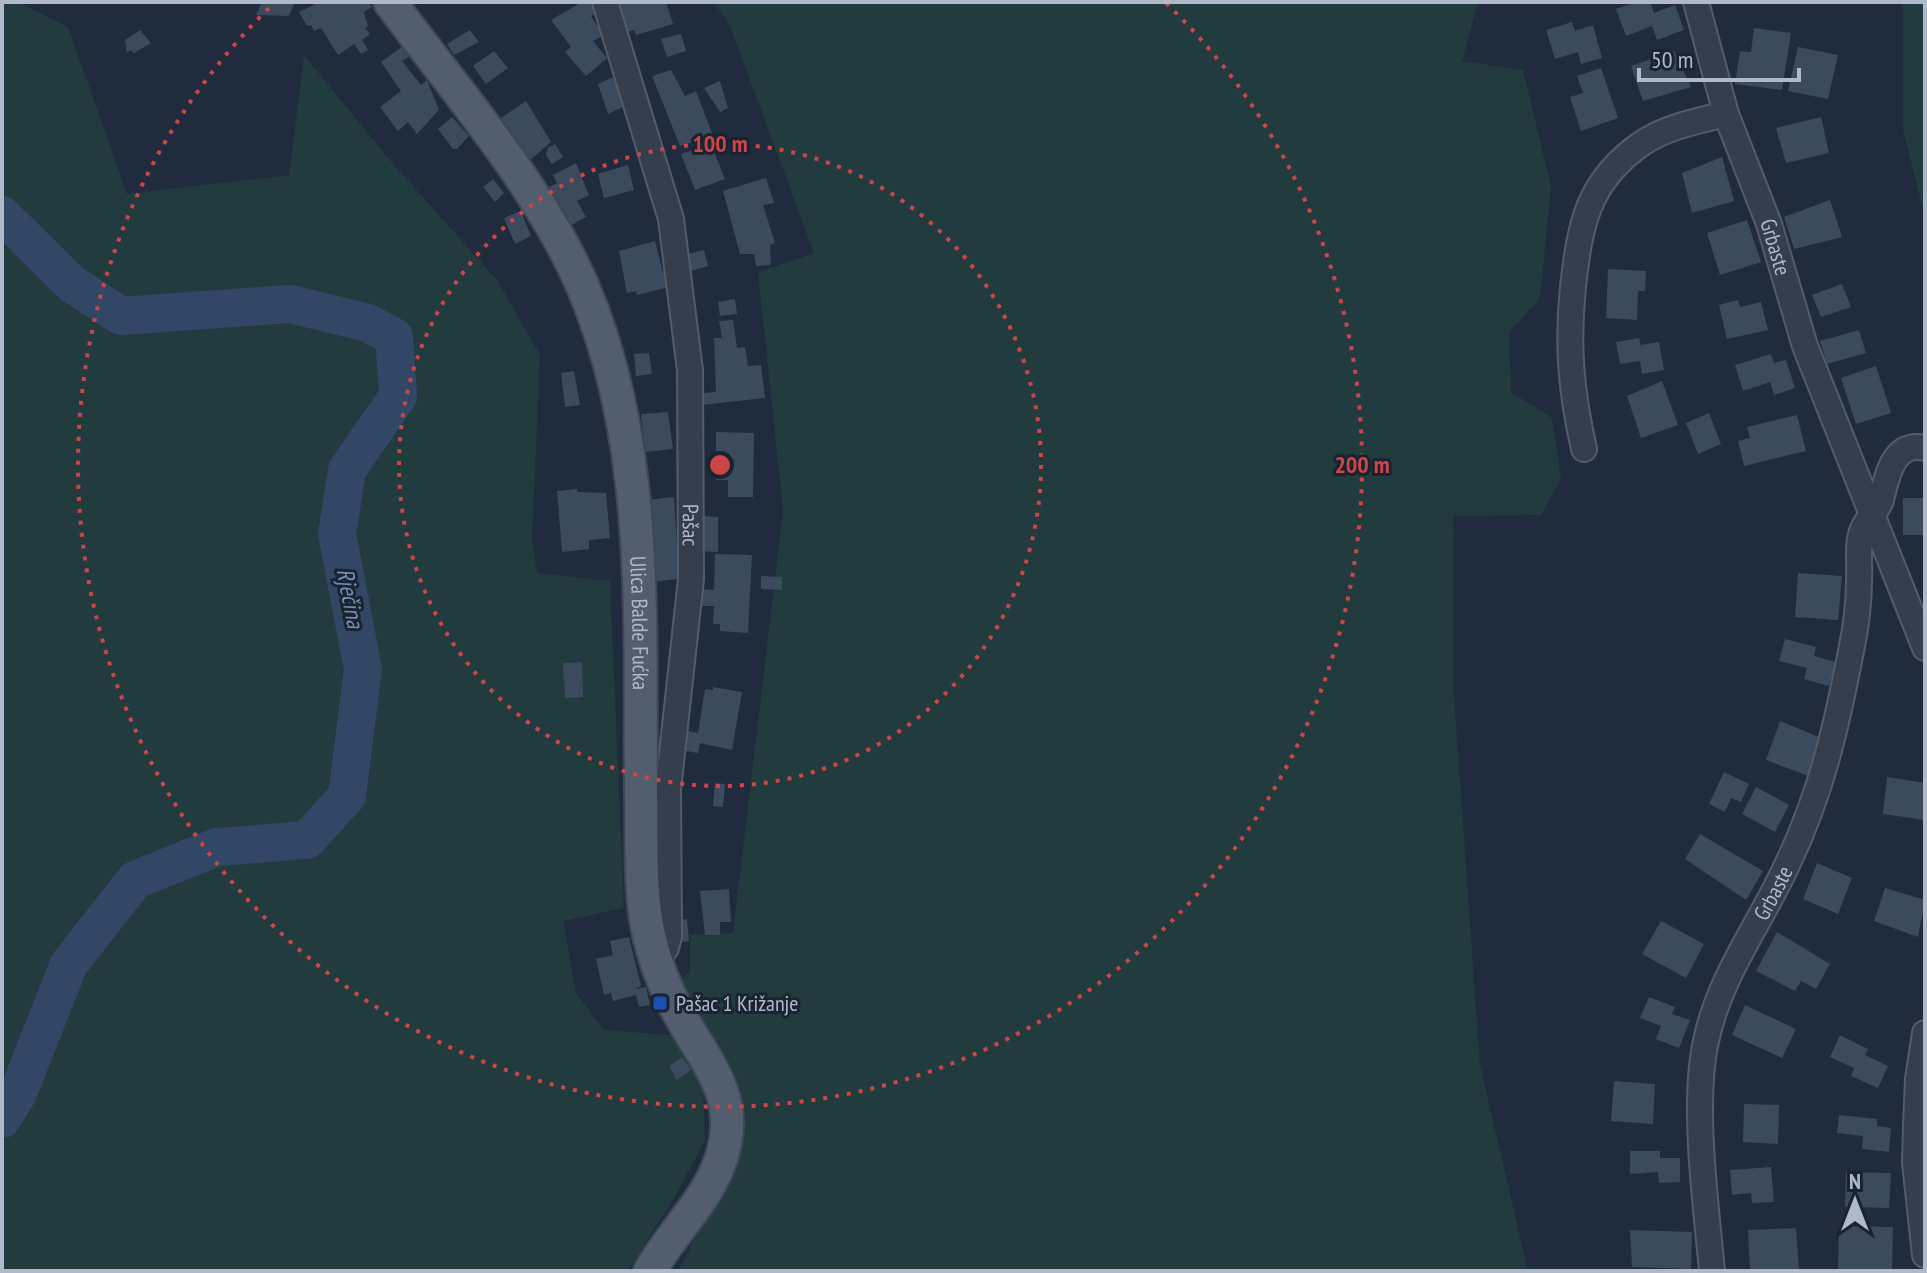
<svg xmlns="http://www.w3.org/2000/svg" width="1927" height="1273" viewBox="0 0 1927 1273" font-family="'PT Sans Narrow',sans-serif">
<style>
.green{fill:#223b3e}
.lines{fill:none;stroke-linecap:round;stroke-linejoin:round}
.river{stroke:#324766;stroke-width:38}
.building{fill:#3c4a5d}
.minor-casing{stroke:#525c6b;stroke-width:28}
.major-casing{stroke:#3e4756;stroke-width:36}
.minor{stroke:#343e4d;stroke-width:24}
.major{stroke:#525d6d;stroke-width:32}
.ring{fill:none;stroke:#ce4548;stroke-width:4;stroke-dasharray:4 8}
.transit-dot{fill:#1a4fb4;stroke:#1a2331;stroke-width:3}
.labels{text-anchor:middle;stroke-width:6;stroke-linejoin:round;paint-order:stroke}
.street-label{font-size:22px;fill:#afb9c9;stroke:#1a2331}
.poi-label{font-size:22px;fill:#afb9c9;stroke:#1a2331;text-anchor:start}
.water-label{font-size:24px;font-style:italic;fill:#748fb3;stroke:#1a2331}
.centre{fill:#ce4548;stroke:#1a2331;stroke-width:4}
.ring-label{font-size:24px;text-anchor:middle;font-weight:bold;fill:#ce4548;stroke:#1a2331;stroke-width:6;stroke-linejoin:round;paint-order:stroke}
</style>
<rect width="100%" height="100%" fill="#202c3d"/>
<path class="green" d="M 2,2 L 18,2 L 68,27 L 127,194 L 289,175 L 304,55 L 389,159 L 497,280 L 540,355 L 532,538 L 537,573 L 610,581 L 624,908 L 563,921 L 576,993 L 604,1030 L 671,1035 L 703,1085 L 705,1140 L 677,1193 L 628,1271 L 2,1271 Z
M 713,2 L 1478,2 L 1462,61 L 1523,70 L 1551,186 L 1540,298 L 1509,333 L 1511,392 L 1552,418 L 1561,479 L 1541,515 L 1453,516 L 1454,696 L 1480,1065 L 1528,1271 L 678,1271 L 743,1145 L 739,1098 L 680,979 L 690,973 L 690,935 L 733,933 L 783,510 L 758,272 L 814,253 L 728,21 Z
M 1903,2 L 1925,2 L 1925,217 L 1903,129 Z"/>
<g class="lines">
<path class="river" d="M 2,215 L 72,284 L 121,316 L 290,304 L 368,323 L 394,337 L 398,396 L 347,470 L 337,534 L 363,669 L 347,796 L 307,840 L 217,847 L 135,880 L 69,964 L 18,1093 L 2,1119"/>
</g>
<path class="building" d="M 262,2 L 295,2 L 289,16 L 256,15 Z
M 320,2 L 368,2 L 372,7 L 364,12 L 368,26 L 365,28 L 370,34 L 362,40 L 368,50 L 361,54 L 354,44 L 338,55 L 321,28 L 314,31 L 311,25 L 307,26 L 299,12 Z
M 582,2 L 594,2 L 598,12 L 591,16 L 599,29 L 602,26 L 604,35 L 593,41 L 607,58 L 586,76 L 565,52 L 571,47 L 551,20 Z
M 614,2 L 666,2 L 673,24 L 636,35 L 634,30 L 622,33 Z
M 1636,2 L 1650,2 L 1654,13 L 1675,5 L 1684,30 L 1657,40 L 1652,26 L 1626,36 L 1616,9 Z
M 1572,22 L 1575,31 L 1593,25 L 1602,58 L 1581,64 L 1578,52 L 1555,59 L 1546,30 Z
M 1754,28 L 1791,33 L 1782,90 L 1735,84 L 1740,51 L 1751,52 Z
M 140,30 L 151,43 L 134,53 L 131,50 L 127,53 L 125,40 Z
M 470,30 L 479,42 L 454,55 L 447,44 Z
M 681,34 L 686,51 L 667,57 L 661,39 Z
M 403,46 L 411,56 L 402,61 L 421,85 L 427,80 L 439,110 L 417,134 L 408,122 L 398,131 L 380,107 L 401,91 L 381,62 Z
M 1798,47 L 1838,55 L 1828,99 L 1788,91 Z
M 494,51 L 508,68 L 486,84 L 473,66 Z
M 1674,51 L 1691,87 L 1643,101 L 1631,66 Z
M 1601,68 L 1618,118 L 1581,131 L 1570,97 L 1583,93 L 1577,76 Z
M 671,70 L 685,96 L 696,91 L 713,136 L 680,146 L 652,76 Z
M 613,77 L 627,105 L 608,114 L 598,84 Z
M 720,81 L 728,108 L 720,112 L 704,88 Z
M 526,101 L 551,142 L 528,162 L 492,124 Z
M 452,117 L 469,136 L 457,149 L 453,149 L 438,129 Z
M 1821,117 L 1829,153 L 1786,163 L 1776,128 Z
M 555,144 L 563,157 L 552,164 L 546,155 L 548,148 Z
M 711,144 L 725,179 L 695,190 L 681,154 Z
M 1722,157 L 1734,201 L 1692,213 L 1682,173 Z
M 576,163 L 589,195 L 577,201 L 586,217 L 564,229 L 542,191 L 557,183 L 553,175 Z
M 628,165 L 634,190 L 604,198 L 598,174 Z
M 766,178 L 774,203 L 763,205 L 775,243 L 770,245 L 771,265 L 756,266 L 754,254 L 740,254 L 723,191 Z
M 493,179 L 504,193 L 495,202 L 483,187 Z
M 1830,200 L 1842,237 L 1794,249 L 1784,217 Z
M 521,211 L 531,236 L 515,244 L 504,218 Z
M 1747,220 L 1761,262 L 1720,275 L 1707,233 Z
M 655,241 L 663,273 L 670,271 L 673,286 L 637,295 L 636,291 L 627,293 L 619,251 Z
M 704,250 L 708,266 L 688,272 L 684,255 Z
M 1608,269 L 1646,271 L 1645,291 L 1638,291 L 1637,320 L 1606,318 Z
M 1842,284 L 1851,307 L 1821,317 L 1812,295 Z
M 735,299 L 737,314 L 720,316 L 718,302 Z
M 1738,300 L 1740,307 L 1761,302 L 1768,330 L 1727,339 L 1719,305 Z
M 733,320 L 737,348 L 745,347 L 748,366 L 761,365 L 765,398 L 702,405 L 702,393 L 716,392 L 714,338 L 722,338 L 719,321 Z
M 1859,330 L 1866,353 L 1827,364 L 1820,341 Z
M 1639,338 L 1641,345 L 1659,342 L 1664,370 L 1642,374 L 1640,361 L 1620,364 L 1616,342 Z
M 649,353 L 652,374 L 636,376 L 634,354 Z
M 1771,354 L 1774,363 L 1786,360 L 1795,388 L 1774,395 L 1770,382 L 1743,391 L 1735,365 Z
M 1876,366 L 1891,413 L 1856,424 L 1841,378 Z
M 574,371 L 580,405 L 565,407 L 561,373 Z
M 1662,381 L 1678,425 L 1641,438 L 1627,396 Z
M 668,412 L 673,449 L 645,452 L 641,414 Z
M 1709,413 L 1721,444 L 1698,454 L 1686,423 Z
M 1797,415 L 1806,451 L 1744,466 L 1738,441 L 1750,438 L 1747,427 Z
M 716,432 L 754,433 L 753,497 L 728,497 L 728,480 L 716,480 Z
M 577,489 L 577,492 L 606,493 L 610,538 L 589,540 L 589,549 L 562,552 L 557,491 Z
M 674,497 L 679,579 L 650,582 L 646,500 Z
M 1903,498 L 1925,498 L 1925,535 L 1903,535 Z
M 700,516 L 718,517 L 718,552 L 699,551 Z
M 715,554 L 752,555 L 748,633 L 720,631 L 720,624 L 713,624 L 714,606 L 697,606 L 699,589 L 714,590 Z
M 1798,573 L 1842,576 L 1838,620 L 1795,617 Z
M 761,576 L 782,577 L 782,590 L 761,589 Z
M 1785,639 L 1816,647 L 1814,656 L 1836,662 L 1829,686 L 1804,679 L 1807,668 L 1779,661 Z
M 582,662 L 583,697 L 565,698 L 563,663 Z
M 713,687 L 742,692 L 732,750 L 700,743 L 698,753 L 680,750 L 684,730 L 698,733 L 705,689 L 713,690 Z
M 1780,721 L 1826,740 L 1811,777 L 1766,760 Z
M 1724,772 L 1749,784 L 1741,802 L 1731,798 L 1725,812 L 1709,804 Z
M 1887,777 L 1925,783 L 1924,820 L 1883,814 Z
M 715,783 L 725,784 L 723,807 L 713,806 Z
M 1756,787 L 1789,805 L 1775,832 L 1742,814 Z
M 1700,834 L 1763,871 L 1746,900 L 1685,859 Z
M 1817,863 L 1852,878 L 1838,914 L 1803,899 Z
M 1885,888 L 1925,900 L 1918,937 L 1874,921 Z
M 729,889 L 731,922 L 720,922 L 720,935 L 705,935 L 700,891 Z
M 687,919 L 689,941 L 675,943 L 673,921 Z
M 1661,921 L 1704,944 L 1686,978 L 1642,954 Z
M 1777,932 L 1830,964 L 1816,989 L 1801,981 L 1795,991 L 1756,971 Z
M 629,937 L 641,986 L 635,989 L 646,987 L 650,1005 L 639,1007 L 636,995 L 613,1001 L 611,993 L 604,995 L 596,959 L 613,955 L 610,941 Z
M 1649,997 L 1675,1007 L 1672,1014 L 1690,1020 L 1679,1048 L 1656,1039 L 1661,1026 L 1640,1018 Z
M 1745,1005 L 1796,1029 L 1782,1058 L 1732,1035 Z
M 1840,1035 L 1868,1049 L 1865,1055 L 1888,1066 L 1878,1088 L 1851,1076 L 1854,1068 L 1830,1057 Z
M 682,1057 L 691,1070 L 677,1080 L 669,1066 Z
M 1614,1081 L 1655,1084 L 1653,1124 L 1611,1121 Z
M 1744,1104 L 1779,1105 L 1778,1144 L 1743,1142 Z
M 1839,1115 L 1877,1119 L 1877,1126 L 1891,1128 L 1889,1152 L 1862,1149 L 1863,1136 L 1837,1133 Z
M 1630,1151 L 1660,1151 L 1660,1158 L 1680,1158 L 1680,1182 L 1659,1183 L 1658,1172 L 1630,1174 Z
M 1771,1167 L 1774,1202 L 1752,1203 L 1751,1193 L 1732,1195 L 1730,1170 Z
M 1846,1172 L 1891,1173 L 1889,1208 L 1845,1207 Z
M 1839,1226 L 1893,1227 L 1892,1269 L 1838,1269 Z
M 1796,1228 L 1799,1269 L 1750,1269 L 1748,1230 Z
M 1630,1230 L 1692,1232 L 1691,1269 L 1632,1267 Z"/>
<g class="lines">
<g class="minor-casing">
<g id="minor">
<path id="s1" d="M 605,2 L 671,219 L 690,370 L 691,579 L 668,790 L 669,936 L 666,948 L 656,959"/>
<path id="s2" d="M 1696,2 L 1726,114 L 1769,224 L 1805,346 L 1925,648"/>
<path d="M 1584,449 C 1571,392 1567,344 1573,287 C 1580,225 1587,182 1641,144 C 1665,127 1698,121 1726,114"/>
<path d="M 1925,1033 L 1918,1079 L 1916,1126 L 1925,1120"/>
<path d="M 1916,1126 L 1915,1163 L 1925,1255"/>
<path id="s3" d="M 1712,1271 C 1706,1205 1692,1104 1706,1041 C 1719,977 1760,924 1787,865 C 1821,794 1836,729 1851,651 C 1856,628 1859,603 1859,579 C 1860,565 1857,544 1862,531 C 1866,519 1878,511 1881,500 C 1887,476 1893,441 1925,448"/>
</g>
</g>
<g class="major-casing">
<g id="major">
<path id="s4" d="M 390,2 C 452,86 525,169 572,263 C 652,426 639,616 641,793 C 642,830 640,867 644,904 C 647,935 657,968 670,996 C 698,1057 748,1094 718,1167 C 703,1205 670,1235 650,1271"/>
</g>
</g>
<use href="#minor" class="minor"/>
<use href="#major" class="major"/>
</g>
<g class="ring">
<circle cx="720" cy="465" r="321"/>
<path d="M1166 3A642 642 0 1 1 274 3"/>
</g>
<rect class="transit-dot" x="652" y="995" width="16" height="16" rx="4"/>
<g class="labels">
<g class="street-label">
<text dy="8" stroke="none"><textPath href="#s2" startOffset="258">Grbaste</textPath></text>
<text dy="8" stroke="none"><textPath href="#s1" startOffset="534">Pašac</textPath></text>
<text dy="8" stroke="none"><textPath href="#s4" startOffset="688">Ulica Balde Fućka</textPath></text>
<text dy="8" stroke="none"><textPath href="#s3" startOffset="394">Grbaste</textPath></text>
</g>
<g class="poi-label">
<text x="676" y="1011">Pašac 1 Križanje</text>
</g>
<g class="water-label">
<text transform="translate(350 598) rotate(79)" y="8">Rječina</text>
</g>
</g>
<circle cx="720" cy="465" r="12" class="centre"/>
<g class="ring-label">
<text x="720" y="152">100 m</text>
<text x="1362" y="473">200 m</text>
</g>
<rect width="1927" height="1273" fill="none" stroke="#afb9c9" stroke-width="8"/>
<g transform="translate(1855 1201)" stroke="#1a2331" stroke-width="6" paint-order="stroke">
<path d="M0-6L14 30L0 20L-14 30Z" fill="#afb9c9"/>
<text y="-12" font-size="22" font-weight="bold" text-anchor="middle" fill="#afb9c9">N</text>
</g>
<path d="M1639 68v12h160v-12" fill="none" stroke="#afb9c9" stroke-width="4"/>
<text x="1651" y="68" font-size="24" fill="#afb9c9" stroke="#1a2331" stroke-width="6" paint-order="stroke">50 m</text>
</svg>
